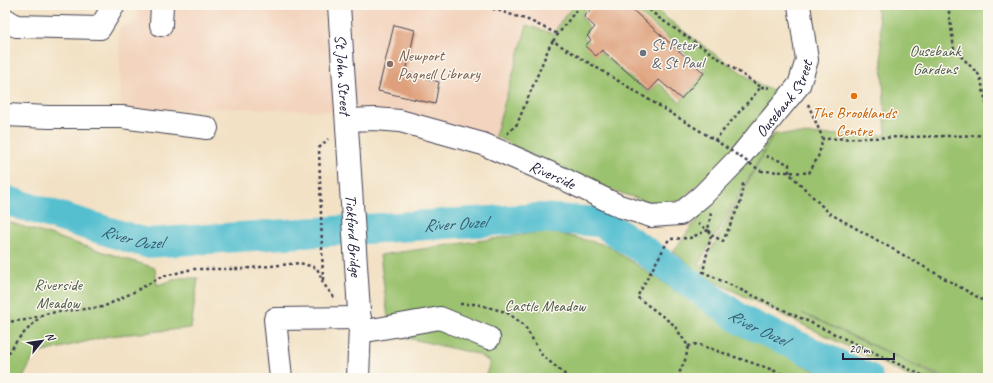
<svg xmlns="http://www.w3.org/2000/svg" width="993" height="383" viewBox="0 0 993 383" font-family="Caveat,sans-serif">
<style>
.built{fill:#f3d4be}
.green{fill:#9bc26e;stroke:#5e7254}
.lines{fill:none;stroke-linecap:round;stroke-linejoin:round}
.river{stroke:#54bfd0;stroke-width:30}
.building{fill:#dea07b}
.minor-casing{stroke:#413f50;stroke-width:24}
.major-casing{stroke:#413f50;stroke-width:24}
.path{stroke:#413f50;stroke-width:2.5;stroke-dasharray:3 3;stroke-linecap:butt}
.minor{stroke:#fff;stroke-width:22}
.major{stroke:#fff;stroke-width:22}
.path-bridge{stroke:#413f50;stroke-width:2.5;stroke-dasharray:3 3;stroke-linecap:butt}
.worship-dot{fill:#6b7280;stroke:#fbf7ec;stroke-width:1.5}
.education-dot{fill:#8d6e63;stroke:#fbf7ec;stroke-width:1.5}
.food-dot{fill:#e8710a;stroke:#fbf7ec;stroke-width:1.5}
.labels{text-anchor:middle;stroke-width:3;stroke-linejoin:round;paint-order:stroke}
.worship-label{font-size:16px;fill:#5b616d;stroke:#fbf7ec;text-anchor:start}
.park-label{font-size:16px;fill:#4c5a4d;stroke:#fbf7ec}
.education-label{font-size:16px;fill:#785e54;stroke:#fbf7ec;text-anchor:start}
.street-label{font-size:16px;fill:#22223b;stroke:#fbf7ec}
.food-label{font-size:16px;fill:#c56008;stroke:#fbf7ec}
.water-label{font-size:17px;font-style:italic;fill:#34596f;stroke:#fbf7ec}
</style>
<rect width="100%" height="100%" fill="#fbf7ec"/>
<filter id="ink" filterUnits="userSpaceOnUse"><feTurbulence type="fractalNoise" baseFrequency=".025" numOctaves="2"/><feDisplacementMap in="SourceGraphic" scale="8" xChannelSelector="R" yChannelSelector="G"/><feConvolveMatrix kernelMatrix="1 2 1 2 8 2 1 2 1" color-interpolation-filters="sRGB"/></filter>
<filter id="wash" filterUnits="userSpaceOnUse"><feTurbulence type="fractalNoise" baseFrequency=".012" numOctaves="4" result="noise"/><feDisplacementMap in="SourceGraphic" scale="16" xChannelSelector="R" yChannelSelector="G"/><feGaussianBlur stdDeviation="0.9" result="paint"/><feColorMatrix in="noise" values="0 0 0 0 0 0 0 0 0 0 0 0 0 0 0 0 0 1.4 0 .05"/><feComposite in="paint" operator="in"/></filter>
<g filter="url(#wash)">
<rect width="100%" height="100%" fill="#f2e1c4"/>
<path class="built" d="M 139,5 L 573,5 L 555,30 L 526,23 L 495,136 L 392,114 L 244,108 L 121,111 L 119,28 L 138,21 Z"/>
<path class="green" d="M 574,5 L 589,5 L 581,16 L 589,27 L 584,38 L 649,93 L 659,83 L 680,102 L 706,71 L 630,5 L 649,5 L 706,48 L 761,86 L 785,94 L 742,143 L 681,200 L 660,206 L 609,189 L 530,154 L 495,136 L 527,25 L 554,34 L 561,21 Z
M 876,5 L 988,5 L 988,378 L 945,378 L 802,313 L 941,378 L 912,378 L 703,276 L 673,251 L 757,141 L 773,136 L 699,264 L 702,266 L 774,134 L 886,135 L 880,27 Z
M 5,221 L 155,268 L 157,285 L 180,278 L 198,278 L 191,328 L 109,336 L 35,354 L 23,378 L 5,378 Z
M 548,231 L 607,245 L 731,328 L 829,378 L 485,378 L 490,362 L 477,354 L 390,334 L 380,255 Z"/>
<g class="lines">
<path class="river" id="s1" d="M 5,200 L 146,243 L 539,218 L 601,222 L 645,251 L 743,321 L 868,378"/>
</g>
<g id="blocks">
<path class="building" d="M 595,5 L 627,5 L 704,73 L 681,99 L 659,80 L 649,91 L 602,50 L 596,56 L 585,46 L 591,40 L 587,36 L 595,27 L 584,17 Z
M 394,25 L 415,30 L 406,72 L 439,82 L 435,104 L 378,91 Z"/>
</g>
</g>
<g filter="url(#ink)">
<use href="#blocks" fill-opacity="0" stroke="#413f50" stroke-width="1"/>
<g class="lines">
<g class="minor-casing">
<g id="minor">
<path d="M 5,19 L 16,26 L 100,28 L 114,5"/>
<path d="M 161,25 L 162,5"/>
<path d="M 5,115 L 49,117 L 122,117 L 207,128"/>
<path id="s2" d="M 347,120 L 375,119 L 400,121 L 483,144 L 564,179 L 619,206 L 651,216 L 680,214 L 703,195 L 738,159 L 799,85 L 807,60 L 799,5"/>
<path d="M 360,332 L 440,318 L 489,338"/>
<path d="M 281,378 L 275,319 L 360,318"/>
</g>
</g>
<g class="major-casing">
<g id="major">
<path id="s3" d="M 339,5 L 360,326 L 358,378"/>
</g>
</g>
<path class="path" d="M 481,5 L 528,20 L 558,34
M 580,5 L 553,41 L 715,140 L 761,87 L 659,18 L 644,5
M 948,5 L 954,49 L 980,76 L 988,111
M 761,87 L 772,88
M 808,104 L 823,139 L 988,135
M 507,134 L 517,124 L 550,45 L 553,41
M 766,156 L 789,164 L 789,173 L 829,213 L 988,303
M 761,171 L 809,173 L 818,157 L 823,139
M 711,213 L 708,230 L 711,235 L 703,272 L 928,378
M 711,235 L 723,241 L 741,201 L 743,183
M 323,280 L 319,148 L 328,139
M 460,304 L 476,304 L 506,312 L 524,325 L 542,355 L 569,378
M 5,322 L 26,320 L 49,313 L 103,307 L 130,294 L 161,277 L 192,269 L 241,269 L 300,263 L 317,268 L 323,283 L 335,299
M 688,346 L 697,344 L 770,369 L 791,378
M 5,358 L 18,339 L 41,316
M 677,378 L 686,358 L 688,346 L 674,325 L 637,297 L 669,239 L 690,238 L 708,230 L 698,224"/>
<use href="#minor" class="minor"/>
<use href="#major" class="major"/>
<path class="path-bridge" d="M 715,140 L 761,171"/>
</g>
</g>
<circle class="worship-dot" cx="643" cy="53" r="4"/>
<circle class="education-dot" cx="390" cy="64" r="4"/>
<circle class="food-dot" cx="854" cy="96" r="4"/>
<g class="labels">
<g class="worship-label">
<text x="651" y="50">St Peter<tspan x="651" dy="18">&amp; St Paul</tspan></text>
</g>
<g class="park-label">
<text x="935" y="56">Ousebank<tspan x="935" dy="18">Gardens</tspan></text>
<text x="58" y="290">Riverside<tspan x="58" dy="18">Meadow</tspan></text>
<text x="545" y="311">Castle Meadow</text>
</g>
<g class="education-label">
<text x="398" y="61">Newport<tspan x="398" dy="18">Pagnell Library</tspan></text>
</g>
<g class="street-label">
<text dy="6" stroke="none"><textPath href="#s3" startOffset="70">St John Street</textPath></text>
<text dy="6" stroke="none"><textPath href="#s2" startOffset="508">Ousebank Street</textPath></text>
<text dy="6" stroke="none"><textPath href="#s2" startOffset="215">Riverside</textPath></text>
<text dy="6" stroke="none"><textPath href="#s3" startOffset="231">Tickford Bridge</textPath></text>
</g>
<g class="food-label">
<text x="854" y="118">The Brooklands<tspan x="854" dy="18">Centre</tspan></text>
</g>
<g class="water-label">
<text dy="6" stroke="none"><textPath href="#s1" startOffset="457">River Ouzel</textPath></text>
<text dy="6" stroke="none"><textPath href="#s1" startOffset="133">River Ouzel</textPath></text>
<text dy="6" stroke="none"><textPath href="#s1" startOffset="793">River Ouzel</textPath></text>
</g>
</g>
<rect width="993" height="383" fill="none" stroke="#fbf7ec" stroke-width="20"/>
<g transform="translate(42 341) rotate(61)" stroke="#fbf7ec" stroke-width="3" paint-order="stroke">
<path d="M0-3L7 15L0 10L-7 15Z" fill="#22223b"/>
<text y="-6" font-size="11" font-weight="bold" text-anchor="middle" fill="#22223b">N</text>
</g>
<path d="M843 353v6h51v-6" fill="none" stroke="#22223b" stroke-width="2"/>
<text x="849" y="353" font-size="12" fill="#22223b" stroke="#fbf7ec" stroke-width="3" paint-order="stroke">20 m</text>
</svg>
